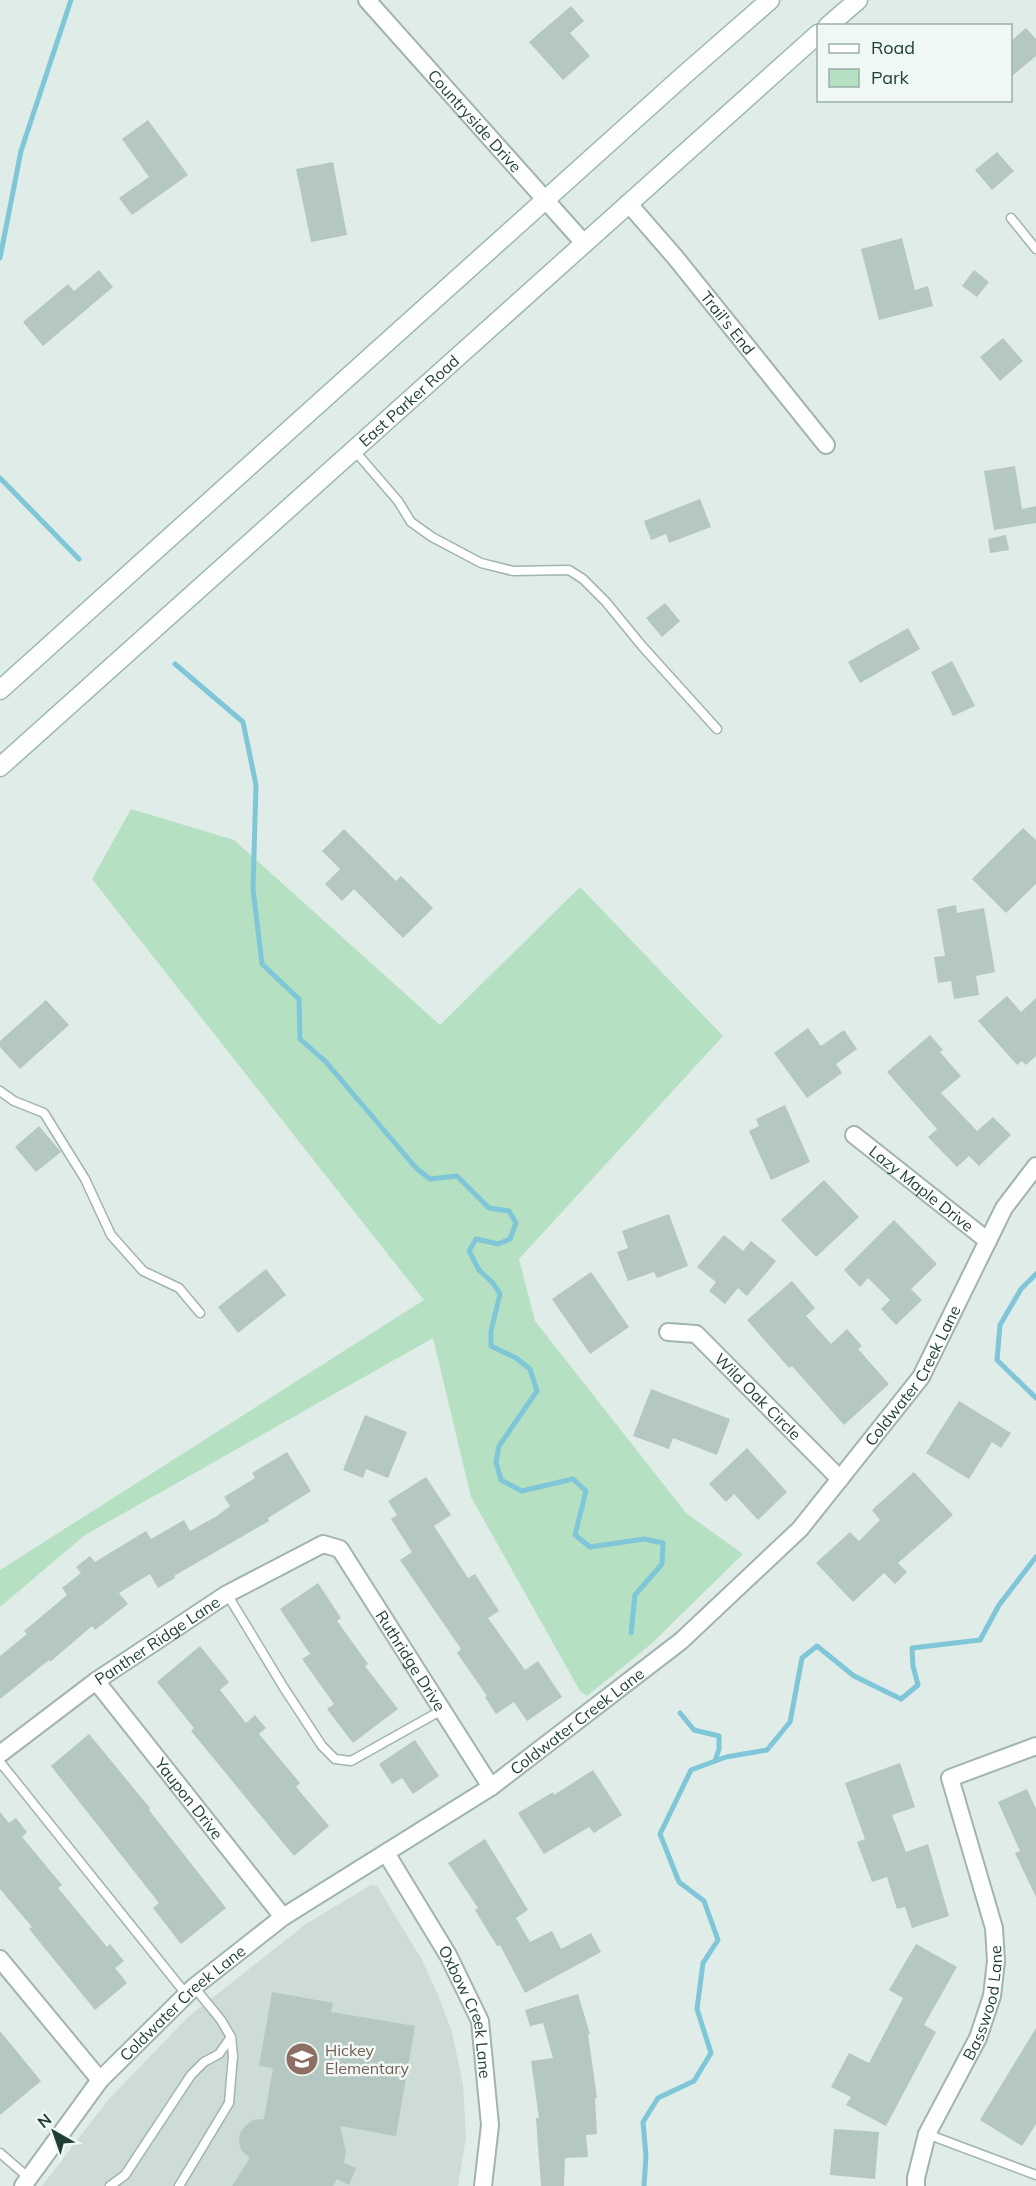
<svg xmlns="http://www.w3.org/2000/svg" width="1036" height="2186" viewBox="0 0 1036 2186" font-family="Mulish,sans-serif">
<style>
.built{fill:#cddcd6}
.green{fill:#b5e0c2}
.lines{fill:none;stroke-linecap:round;stroke-linejoin:round}
.stream{stroke:#7fc6d9;stroke-width:5}
.building{fill:#b4c7c0}
.lane-casing{stroke:#a1b4af;stroke-width:11}
.street-casing{stroke:#a1b4af;stroke-width:20}
.secondary-casing{stroke:#9cb9b0;stroke-width:21}
.lane{stroke:#fff;stroke-width:8}
.street{stroke:#fff;stroke-width:16}
.secondary{stroke:#fff;stroke-width:18}
.labels{text-anchor:middle;stroke-width:5;stroke-linejoin:round;paint-order:stroke}
.street-label{font-size:16px;fill:#1e3e37;stroke:#eff8f4}
.education-label{font-size:16px;fill:#785e54;stroke:#eff8f4;text-anchor:start}
</style>
<rect width="100%" height="100%" fill="#dfece7"/>
<path class="built" d="M 371,1885 L 377,1886 L 422,1960 L 438,1995 L 452,2032 L 463,2085 L 466,2137 L 458,2186 L 42,2186 L 108,2100 L 188,2017 L 306,1924 Z"/>
<path class="green" d="M 131,809 L 234,840 L 440,1025 L 580,887 L 723,1036 L 519,1259 L 535,1321 L 686,1513 L 743,1554 L 651,1644 L 587,1696 L 580,1691 L 471,1497 L 433,1338 L 85,1535 L 0,1607 L 0,1570 L 424,1300 L 92,879 Z"/>
<g class="lines">
<path class="stream" d="M 0,258 L 21,151 L 71,0
M 0,478 L 79,559
M 175,664 L 243,722 L 256,785 L 253,889 L 262,964 L 299,999 L 300,1039 L 326,1062 L 416,1168 L 430,1179 L 457,1176 L 489,1208 L 509,1211 L 516,1223 L 510,1239 L 498,1244 L 476,1239 L 469,1251 L 479,1270 L 493,1283 L 500,1294 L 491,1331 L 491,1346 L 516,1358 L 530,1369 L 537,1391 L 499,1446 L 496,1462 L 501,1480 L 522,1491 L 573,1479 L 586,1491 L 575,1535 L 590,1547 L 644,1539 L 663,1543 L 662,1564 L 635,1595 L 631,1633
M 1036,1274 L 1021,1289 L 1000,1325 L 997,1360 L 1036,1398
M 680,1713 L 694,1730 L 719,1736 L 719,1749 L 715,1761
M 644,2186 L 646,2156 L 643,2122 L 658,2098 L 694,2081 L 711,2053 L 697,2009 L 703,1963 L 718,1940 L 704,1901 L 679,1882 L 660,1834 L 691,1770 L 726,1757 L 767,1750 L 790,1722 L 802,1658 L 817,1646 L 854,1676 L 901,1699 L 918,1685 L 913,1666 L 912,1648 L 980,1640 L 999,1605 L 1036,1557"/>
</g>
<path class="building" d="M 571,6 L 584,21 L 570,33 L 590,56 L 563,80 L 529,42 Z
M 1026,28 L 1036,39 L 1036,56 L 1011,77 L 1011,41 Z
M 148,120 L 188,175 L 132,215 L 119,198 L 149,177 L 122,139 Z
M 997,152 L 1014,171 L 992,190 L 975,170 Z
M 333,162 L 347,235 L 311,242 L 296,169 Z
M 902,238 L 915,290 L 928,286 L 933,306 L 879,320 L 861,249 Z
M 99,270 L 113,287 L 43,346 L 23,322 L 68,284 L 74,291 Z
M 974,270 L 989,282 L 977,297 L 962,286 Z
M 1003,338 L 1023,361 L 1000,381 L 980,357 Z
M 1015,466 L 1022,509 L 1036,506 L 1036,523 L 994,530 L 984,471 Z
M 700,499 L 711,527 L 669,543 L 666,534 L 651,540 L 644,521 Z
M 1006,535 L 1009,550 L 990,553 L 988,539 Z
M 665,603 L 680,621 L 662,637 L 646,618 Z
M 908,628 L 920,649 L 860,683 L 848,662 Z
M 952,661 L 975,706 L 953,716 L 931,672 Z
M 1023,828 L 1036,840 L 1036,884 L 1006,913 L 972,879 Z
M 344,829 L 396,881 L 401,876 L 433,908 L 403,938 L 354,889 L 342,901 L 325,884 L 340,869 L 322,851 Z
M 956,905 L 957,913 L 984,908 L 995,972 L 976,976 L 979,995 L 954,999 L 951,981 L 938,983 L 934,957 L 945,956 L 937,909 Z
M 1007,996 L 1021,1012 L 1036,998 L 1036,1056 L 1026,1065 L 1022,1061 L 1017,1065 L 978,1021 Z
M 46,1000 L 69,1025 L 20,1069 L 0,1047 L 0,1041 Z
M 808,1028 L 821,1046 L 844,1030 L 857,1049 L 836,1064 L 842,1073 L 807,1098 L 774,1053 Z
M 930,1035 L 943,1050 L 940,1052 L 961,1076 L 941,1093 L 977,1131 L 993,1117 L 1011,1135 L 979,1166 L 969,1156 L 957,1167 L 928,1137 L 937,1129 L 887,1072 Z
M 785,1105 L 810,1162 L 771,1180 L 749,1131 L 759,1126 L 756,1119 Z
M 39,1126 L 61,1152 L 36,1172 L 15,1147 Z
M 824,1180 L 859,1217 L 816,1257 L 781,1220 Z
M 669,1214 L 688,1266 L 657,1278 L 654,1272 L 628,1281 L 617,1252 L 628,1248 L 622,1231 Z
M 894,1220 L 937,1264 L 911,1289 L 922,1300 L 896,1325 L 881,1309 L 890,1300 L 868,1278 L 860,1287 L 844,1270 Z
M 724,1235 L 743,1251 L 751,1241 L 776,1261 L 747,1296 L 738,1288 L 725,1304 L 709,1291 L 716,1282 L 697,1267 Z
M 266,1269 L 286,1295 L 238,1333 L 218,1307 Z
M 591,1272 L 629,1327 L 590,1354 L 552,1299 Z
M 792,1281 L 815,1308 L 806,1316 L 831,1344 L 847,1329 L 862,1346 L 858,1349 L 889,1384 L 844,1425 L 792,1366 L 789,1368 L 747,1320 Z
M 651,1389 L 730,1419 L 717,1455 L 673,1438 L 669,1449 L 633,1436 Z
M 959,1401 L 1011,1433 L 1001,1448 L 992,1442 L 969,1479 L 926,1453 Z
M 365,1415 L 407,1432 L 388,1478 L 366,1469 L 363,1478 L 343,1470 Z
M 747,1448 L 787,1492 L 758,1520 L 734,1494 L 726,1502 L 709,1484 Z
M 287,1452 L 311,1491 L 268,1518 L 269,1521 L 174,1576 L 175,1578 L 158,1588 L 150,1574 L 119,1593 L 128,1604 L 95,1630 L 92,1626 L 50,1662 L 49,1660 L 0,1699 L 0,1656 L 27,1634 L 24,1631 L 67,1595 L 62,1588 L 81,1573 L 76,1567 L 90,1556 L 95,1562 L 146,1531 L 151,1539 L 184,1520 L 190,1531 L 217,1516 L 230,1506 L 224,1497 L 255,1478 L 252,1473 Z
M 914,1472 L 953,1515 L 898,1563 L 907,1572 L 895,1584 L 884,1573 L 853,1602 L 816,1563 L 850,1532 L 859,1541 L 880,1520 L 872,1510 Z
M 426,1477 L 451,1515 L 434,1526 L 468,1578 L 475,1574 L 499,1611 L 488,1618 L 525,1670 L 538,1661 L 562,1697 L 527,1721 L 514,1702 L 496,1714 L 485,1697 L 487,1696 L 457,1653 L 461,1649 L 400,1560 L 412,1552 L 391,1519 L 397,1515 L 388,1501 Z
M 318,1583 L 341,1618 L 337,1621 L 368,1664 L 365,1666 L 398,1709 L 353,1743 L 327,1709 L 334,1704 L 302,1659 L 310,1654 L 280,1609 Z
M 200,1646 L 229,1682 L 220,1690 L 246,1723 L 255,1715 L 266,1728 L 259,1734 L 300,1783 L 296,1787 L 329,1826 L 294,1856 L 191,1731 L 194,1728 L 157,1682 Z
M 89,1734 L 150,1808 L 149,1810 L 226,1908 L 181,1944 L 153,1908 L 159,1903 L 51,1766 Z
M 415,1740 L 439,1776 L 413,1794 L 402,1778 L 392,1784 L 379,1764 Z
M 900,1763 L 915,1807 L 892,1815 L 906,1852 L 928,1844 L 949,1916 L 912,1928 L 905,1907 L 897,1909 L 887,1877 L 872,1882 L 857,1842 L 865,1839 L 845,1783 Z
M 593,1770 L 622,1815 L 594,1833 L 589,1827 L 544,1854 L 518,1813 L 553,1792 L 554,1795 Z
M 1027,1789 L 1036,1809 L 1036,1897 L 1015,1853 L 1020,1851 L 998,1802 Z
M 0,1812 L 9,1823 L 16,1818 L 27,1832 L 22,1837 L 62,1885 L 58,1888 L 107,1947 L 110,1944 L 124,1961 L 115,1968 L 127,1983 L 95,2010 L 29,1929 L 32,1927 L 0,1889 Z
M 485,1839 L 528,1910 L 516,1918 L 530,1942 L 552,1931 L 561,1949 L 591,1933 L 601,1952 L 525,1993 L 500,1945 L 497,1946 L 475,1910 L 478,1908 L 448,1863 Z
M 916,1944 L 957,1967 L 924,2025 L 936,2032 L 886,2126 L 846,2105 L 851,2097 L 831,2087 L 849,2053 L 869,2063 L 903,1998 L 889,1990 Z
M 272,1992 L 333,2003 L 331,2012 L 415,2026 L 396,2136 L 340,2126 L 346,2151 L 344,2163 L 356,2168 L 349,2185 L 337,2179 L 333,2186 L 232,2186 L 250,2158 L 241,2150 L 239,2142 L 240,2133 L 246,2125 L 253,2120 L 264,2119 L 273,2068 L 259,2066 Z
M 578,1994 L 590,2034 L 588,2034 L 597,2098 L 595,2098 L 597,2134 L 586,2135 L 588,2157 L 565,2158 L 564,2186 L 541,2186 L 536,2118 L 539,2118 L 531,2061 L 553,2058 L 543,2023 L 530,2026 L 525,2010 Z
M 1036,2028 L 1036,2124 L 1022,2146 L 980,2120 Z
M 0,2031 L 41,2081 L 0,2115 Z
M 834,2129 L 879,2132 L 875,2179 L 830,2175 Z"/>
<g class="lines">
<g class="lane-casing">
<path id="lane" d="M 1011,218 L 1036,249
M 354,450 L 398,501 L 411,522 L 432,537 L 481,563 L 513,571 L 569,570 L 583,579 L 606,602 L 642,646 L 717,729
M 0,1091 L 14,1101 L 44,1113 L 85,1179 L 111,1235 L 143,1271 L 179,1288 L 200,1313
M 227,1594 L 284,1688 L 322,1746 L 335,1759 L 351,1761 L 442,1710
M 0,1762 L 186,1994
M 927,2134 L 1036,2175
M 0,2153 L 29,2178
M 110,2186 L 125,2175 L 191,2075 L 204,2062 L 219,2054 L 231,2037
M 179,2186 L 229,2103 L 233,2056 L 231,2037 L 221,2020 L 194,1987"/>
</g>
<g class="street-casing">
<g id="street">
<path id="s1" d="M 367,0 L 583,242"/>
<path id="s2" d="M 628,203 L 675,257 L 826,445"/>
<path id="s3" d="M 854,1135 L 988,1241"/>
<path id="s4" d="M 668,1332 L 696,1334 L 840,1479"/>
<path id="s5" d="M 96,1681 L 283,1917"/>
<path id="s6" d="M 0,1754 L 96,1681 L 227,1594 L 323,1544 L 340,1549 L 491,1787"/>
<path id="s7" d="M 386,1853 L 448,1955 L 480,2021 L 490,2125 L 483,2186"/>
<path d="M 0,1959 L 100,2080"/>
<path id="s8" d="M 23,2186 L 100,2080 L 194,1987 L 283,1917 L 491,1787 L 681,1641 L 800,1529 L 921,1377 L 1004,1208 L 1036,1166"/>
<path id="s9" d="M 916,2186 L 916,2178 L 927,2134 L 978,2038 L 992,1996 L 996,1961 L 994,1928 L 950,1778 L 1036,1746"/>
</g>
</g>
<g class="secondary-casing">
<g id="secondary">
<path d="M 828,26 L 858,0"/>
<path d="M 0,690 L 683,76 L 770,0"/>
<path id="s10" d="M 0,767 L 818,34"/>
</g>
</g>
<use href="#lane" class="lane"/>
<use href="#street" class="street"/>
<use href="#secondary" class="secondary"/>
</g>
<defs>
<g id="school-disc" transform="scale(1.725)"><circle r="9.5" fill="#8d6e63" stroke="#eff8f4"/><path d="M0-5L7-2L0 1L-7-2ZM-4 1L0 2.5L4 1V4Q0 6-4 4Z" fill="#fff"/></g>
</defs>
<g fill-rule="evenodd">
<use href="#school-disc" x="302" y="2059"/>
</g>
<g class="labels">
<g class="street-label">
<text dy="6" stroke="none"><textPath href="#s1" startOffset="162">Countryside Drive</textPath></text>
<text dy="6" stroke="none"><textPath href="#s2" startOffset="156">Trail's End</textPath></text>
<text dy="6" stroke="none"><textPath href="#s10" startOffset="549">East Parker Road</textPath></text>
<text dy="6" stroke="none"><textPath href="#s3" startOffset="86">Lazy Maple Drive</textPath></text>
<text dy="6" stroke="none"><textPath href="#s8" startOffset="1216">Coldwater Creek Lane</textPath></text>
<text dy="6" stroke="none"><textPath href="#s4" startOffset="116">Wild Oak Circle</textPath></text>
<text dy="6" stroke="none"><textPath href="#s6" startOffset="194">Panther Ridge Lane</textPath></text>
<text dy="6" stroke="none"><textPath href="#s6" startOffset="536">Ruthridge Drive</textPath></text>
<text dy="6" stroke="none"><textPath href="#s8" startOffset="730">Coldwater Creek Lane</textPath></text>
<text dy="6" stroke="none"><textPath href="#s5" startOffset="150">Yaupon Drive</textPath></text>
<text dy="6" stroke="none"><textPath href="#s9" startOffset="198">Basswood Lane</textPath></text>
<text dy="6" stroke="none"><textPath href="#s8" startOffset="244">Coldwater Creek Lane</textPath></text>
<text dy="6" stroke="none"><textPath href="#s7" startOffset="180">Oxbow Creek Lane</textPath></text>
</g>
<g class="education-label">
<text x="325" y="2056">Hickey<tspan x="325" dy="18">Elementary</tspan></text>
</g>
</g>
<rect x="817" y="24" width="195" height="78" fill="#eff8f4" stroke="#9baea8" stroke-width="1.5"/>
<rect x="829" y="44" width="30" height="9" fill="#ffffff" stroke="#9baea8" stroke-width="1.5"/>
<text x="871" y="54" font-size="18" fill="#1e3e37">Road</text>
<rect x="829" y="69" width="30" height="18" fill="#b5e0c2" stroke="#9baea8" stroke-width="1.5"/>
<text x="871" y="84" font-size="18" fill="#1e3e37">Park</text>
<g transform="translate(54 2132) rotate(320)" stroke="#eff8f4" stroke-width="4.5" paint-order="stroke">
<path d="M0-4.5L10 22L0 15L-10 22Z" fill="#1e3e37"/>
<text y="-9" font-size="16" font-weight="bold" text-anchor="middle" fill="#1e3e37">N</text>
</g>
</svg>
